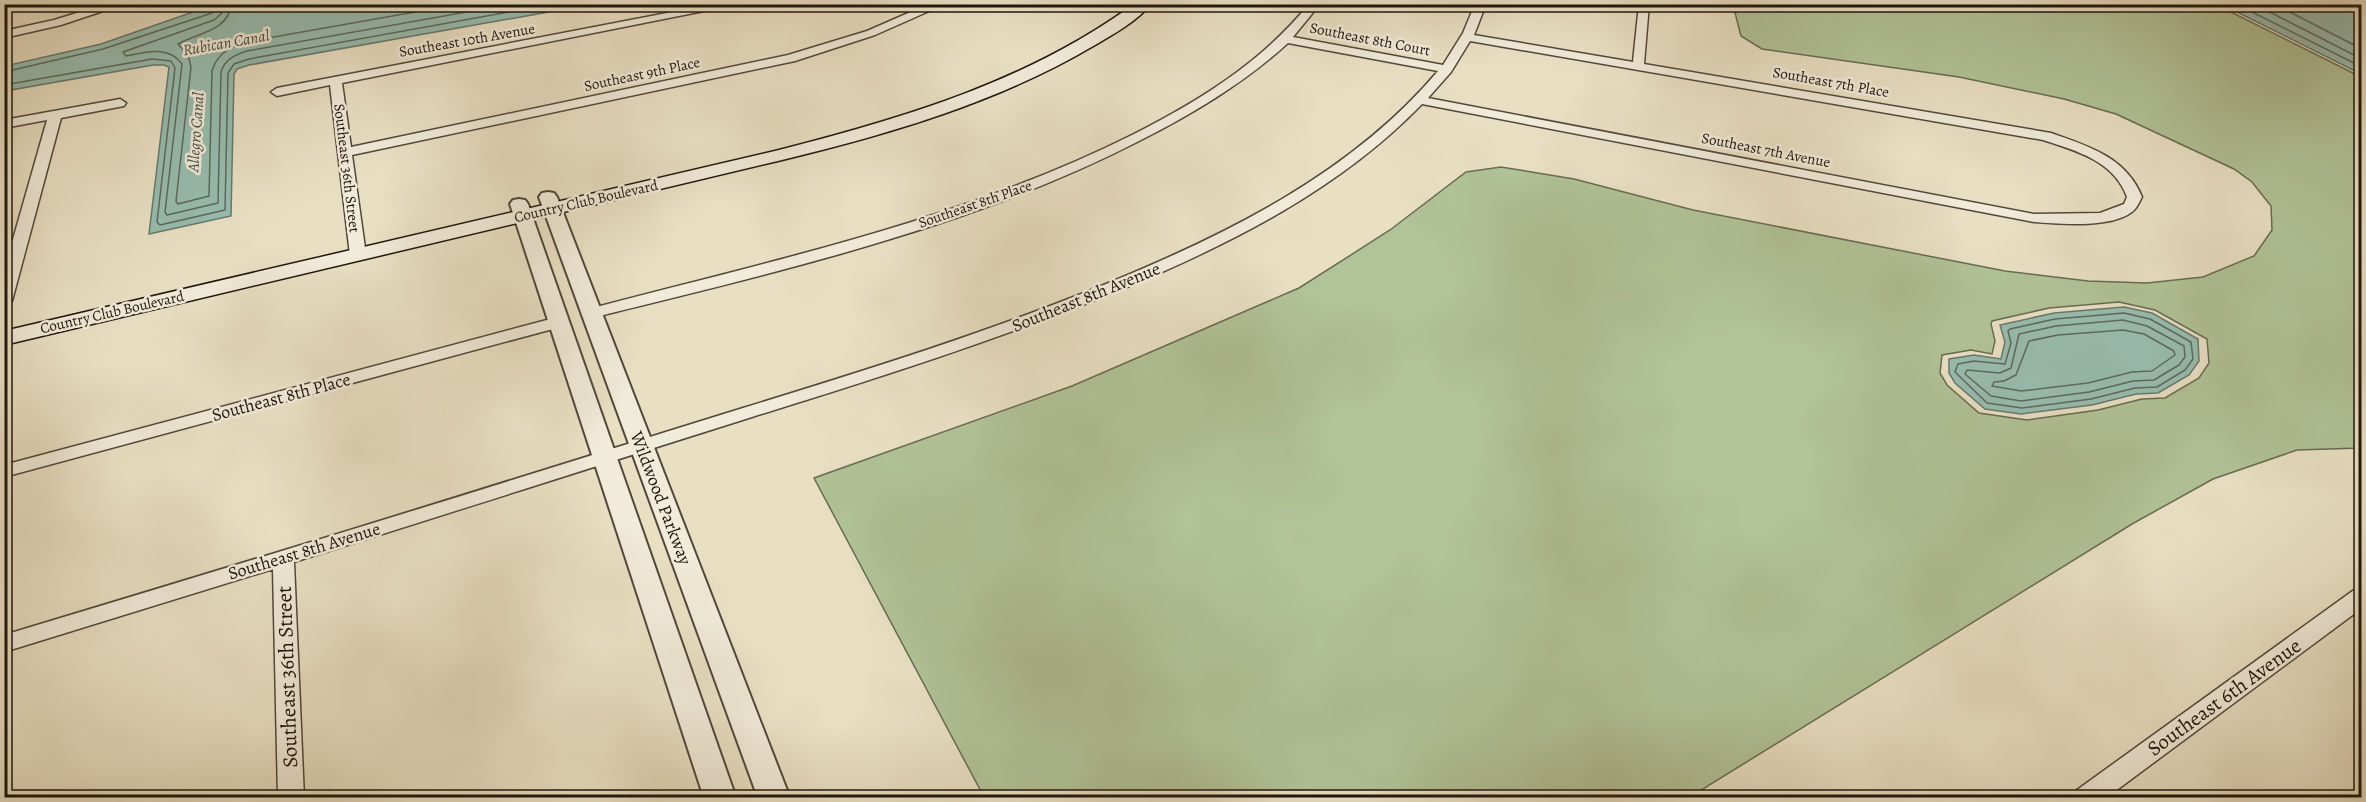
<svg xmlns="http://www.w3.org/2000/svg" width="2366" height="802" viewBox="0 0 2366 802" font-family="Alegreya,serif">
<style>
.green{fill:#b1c398;stroke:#686c52;stroke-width:1.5;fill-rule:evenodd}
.water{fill:#98bdb0;stroke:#677a6f;stroke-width:1.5}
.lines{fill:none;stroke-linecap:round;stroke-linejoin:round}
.shore{stroke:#5b6a5e;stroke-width:1.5}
.minor-casing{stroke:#51483b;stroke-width:3}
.tertiary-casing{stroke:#51483b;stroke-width:4}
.secondary-casing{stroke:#1e160d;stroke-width:3}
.minor{fill:#f1ebd9;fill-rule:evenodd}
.tertiary{fill:#f1ebd9;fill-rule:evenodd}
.secondary{fill:#f1ebd9;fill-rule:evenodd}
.labels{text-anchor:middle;stroke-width:5;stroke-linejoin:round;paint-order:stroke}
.far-street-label{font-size:15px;fill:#1e160d;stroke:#f1ebd9}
.far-water-label{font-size:16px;font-style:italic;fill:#495046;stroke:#f1ebd9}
.street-label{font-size:18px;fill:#1e160d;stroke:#f1ebd9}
.near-street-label{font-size:21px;fill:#1e160d;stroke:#f1ebd9}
</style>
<rect width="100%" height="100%" fill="#e9e0c4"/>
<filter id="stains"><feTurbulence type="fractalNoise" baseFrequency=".00333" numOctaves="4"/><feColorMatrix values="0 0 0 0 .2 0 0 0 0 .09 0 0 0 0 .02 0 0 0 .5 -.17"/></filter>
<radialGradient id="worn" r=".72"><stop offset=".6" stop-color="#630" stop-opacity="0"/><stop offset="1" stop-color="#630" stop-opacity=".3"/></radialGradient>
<path class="green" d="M 1733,5 L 2217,5 L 2361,77 L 2361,448 L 2297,450 L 2213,479 L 2132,524 L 1690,797 L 984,797 L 814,478 L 1072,386 L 1299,288 L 1390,230 L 1466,172 L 1501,167 L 1574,179 L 1693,210 L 2005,271 L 2088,281 L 2147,283 L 2203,277 L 2254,256 L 2272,230 L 2271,206 L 2252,182 L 2234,169 L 2116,114 L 2064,99 L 1959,77 L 1762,49 L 1741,36 ZM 2119,302 L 2155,310 L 2207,339 L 2209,363 L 2199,378 L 2165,398 L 2142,399 L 2098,410 L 2027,420 L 1979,413 L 1947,385 L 1940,373 L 1942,355 L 1971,350 L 1992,354 L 1995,341 L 1991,324 L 1992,321 L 2049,308 Z"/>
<path class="water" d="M 216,4 L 588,4 L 588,5 L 249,65 L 237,69 L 234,74 L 231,216 L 149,234 L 169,67 L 164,65 L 153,65 L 5,91 L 5,66 L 101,44 Z
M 2223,5 L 2359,5 L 2362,6 L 2361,74 Z
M 2124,307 L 2152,313 L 2198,339 L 2199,361 L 2189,375 L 2158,393 L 2136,394 L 2092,405 L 2021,414 L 1985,409 L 1955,383 L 1949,373 L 1949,359 L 1974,355 L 2001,359 L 2005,342 L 2000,325 L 2054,313 Z"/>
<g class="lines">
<path class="shore" d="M 223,4 L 221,14 L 214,20 L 123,52 L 126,56 C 146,52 168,45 182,64 L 165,212 L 167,215 L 218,203 L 221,72 C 225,59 235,55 247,51 L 511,4
M 232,4 C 227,32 199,32 178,44 L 188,55 L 191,67 L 176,201 L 178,204 L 209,196 L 212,71 C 217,54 229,47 246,42 L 460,4
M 2236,4 L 2362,67
M 2254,4 L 2362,59
M 2274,4 L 2362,49
M 4,72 L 103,49 L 212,13 L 216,4
M 4,85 L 152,59 L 171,61 L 175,68 L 157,222 L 160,225 L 225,210 L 228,73 L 234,64 L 249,59 L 553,4
M 2124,313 L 2150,319 L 2191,342 L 2193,359 L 2185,370 L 2157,387 L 2135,388 L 2091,399 L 2022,408 L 1987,403 L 1955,372 L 1958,364 L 1974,361 L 2005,364 L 2011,343 L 2008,331 L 2010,329 L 2055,319 Z
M 2123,320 L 2147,326 L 2184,346 L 2185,357 L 2179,365 L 2154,380 L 2133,381 L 2089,392 L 2021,401 L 1991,396 L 1965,374 L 1967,370 L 2000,373 L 2011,368 L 2019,334 L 2056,326 Z
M 2123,330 L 2144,334 L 2174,351 L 2175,355 L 2152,371 L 2132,372 L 2088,383 L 2021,391 L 1992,386 L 1994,382 L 2004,381 L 2016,375 L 2029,341 L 2058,335 Z"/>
<g class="minor-casing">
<path id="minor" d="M 106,4 L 124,4 L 61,25 L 4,38 L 4,31 L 54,20 Z
M 714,4 L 739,4 L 342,83 L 351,147 L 788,55 L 867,31 L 929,4 L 945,4 L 875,35 L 795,61 L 352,155 L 366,255 L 358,260 L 350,255 L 330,85 L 277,96 L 271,92 L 277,88 Z
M 1309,4 L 1320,4 L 1293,37 L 1443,65 L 1463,33 L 1475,4 L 1486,4 L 1474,35 L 1633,62 L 1639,4 L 1649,4 L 1644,64 L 2051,133 C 2088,146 2126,157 2142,197 C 2140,200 2138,206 2135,209 C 2117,229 2059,224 2034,222 L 1422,104 C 1340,189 1232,243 1125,288 C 1003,338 878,378 752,417 C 599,465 447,514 294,562 L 304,798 L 278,798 L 273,569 L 4,652 L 4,635 C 227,568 447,501 669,431 C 816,385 964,342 1106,284 C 1228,234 1352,173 1438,71 L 1288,43 C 1243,84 1192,114 1137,142 C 967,229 776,272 591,318 L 583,313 L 585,310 C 770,261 960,221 1132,135 C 1199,101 1261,63 1309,4 ZM 1470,41 L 2043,140 C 2077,151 2114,161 2127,197 L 2124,204 L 2100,213 L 2034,214 L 1428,98 L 1451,72 Z
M 120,99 L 126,103 L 124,106 L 61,118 L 12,301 L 4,306 L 4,271 L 47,120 L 4,128 L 4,120 Z
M 558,317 L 564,318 L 566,322 L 564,326 L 4,477 L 4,465 Z
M 2362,588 L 2362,608 L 2106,798 L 2074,798 L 2077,790 L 2354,590 Z"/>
</g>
<g class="tertiary-casing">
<path id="tertiary" d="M 548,192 L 554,193 L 557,197 L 790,798 L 758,798 L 539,197 L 542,193 Z
M 519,199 L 525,200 L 528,204 L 736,798 L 704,798 L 510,204 L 513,200 Z"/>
</g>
<g class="secondary-casing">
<path id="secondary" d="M 1134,4 L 1151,4 C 1137,21 1114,34 1095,45 C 999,102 890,134 782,160 L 4,345 L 4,331 L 779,150 C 904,118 1029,81 1134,4 Z"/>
</g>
<use href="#minor" class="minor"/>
<use href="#tertiary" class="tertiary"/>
<use href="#secondary" class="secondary"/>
</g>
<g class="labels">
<g class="far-street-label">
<text transform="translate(1370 39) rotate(11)" y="5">Southeast 8th Court</text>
<text transform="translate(467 40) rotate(-10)" y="5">Southeast 10th Avenue</text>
<text transform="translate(642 74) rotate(-12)" y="5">Southeast 9th Place</text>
<text transform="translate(1831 82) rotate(10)" y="5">Southeast 7th Place</text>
<text transform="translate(1766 150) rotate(11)" y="5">Southeast 7th Avenue</text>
<text transform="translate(347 168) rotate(83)" y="5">Southeast 36th Street</text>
<text transform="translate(586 201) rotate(-13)" y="5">Country Club Boulevard</text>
<text transform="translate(975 204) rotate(-19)" y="5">Southeast 8th Place</text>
<text transform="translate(112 312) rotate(-13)" y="5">Country Club Boulevard</text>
</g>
<g class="far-water-label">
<text transform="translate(226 42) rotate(-10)" y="6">Rubican Canal</text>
<text transform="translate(195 132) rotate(-86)" y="6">Allegro Canal</text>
</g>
<g class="street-label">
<text transform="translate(1086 297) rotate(-22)" y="6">Southeast 8th Avenue</text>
<text transform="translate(281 397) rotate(-15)" y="6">Southeast 8th Place</text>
<text transform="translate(661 498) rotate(69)" y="6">Wildwood Parkway</text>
<text transform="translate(304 551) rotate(-17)" y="6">Southeast 8th Avenue</text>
</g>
<g class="near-street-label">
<text transform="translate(287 677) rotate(-92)" y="7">Southeast 36th Street</text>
<text transform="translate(2224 697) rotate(-36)" y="7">Southeast 6th Avenue</text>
</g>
</g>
<rect width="2366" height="802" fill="none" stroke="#e9e0c4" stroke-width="24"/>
<rect x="6" y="6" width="2354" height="790" fill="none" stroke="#1e160d" stroke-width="3"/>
<rect x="12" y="12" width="2342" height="778" fill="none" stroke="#1e160d" stroke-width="1.5"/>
<rect width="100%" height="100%" filter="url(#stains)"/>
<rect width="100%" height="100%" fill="url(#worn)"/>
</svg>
